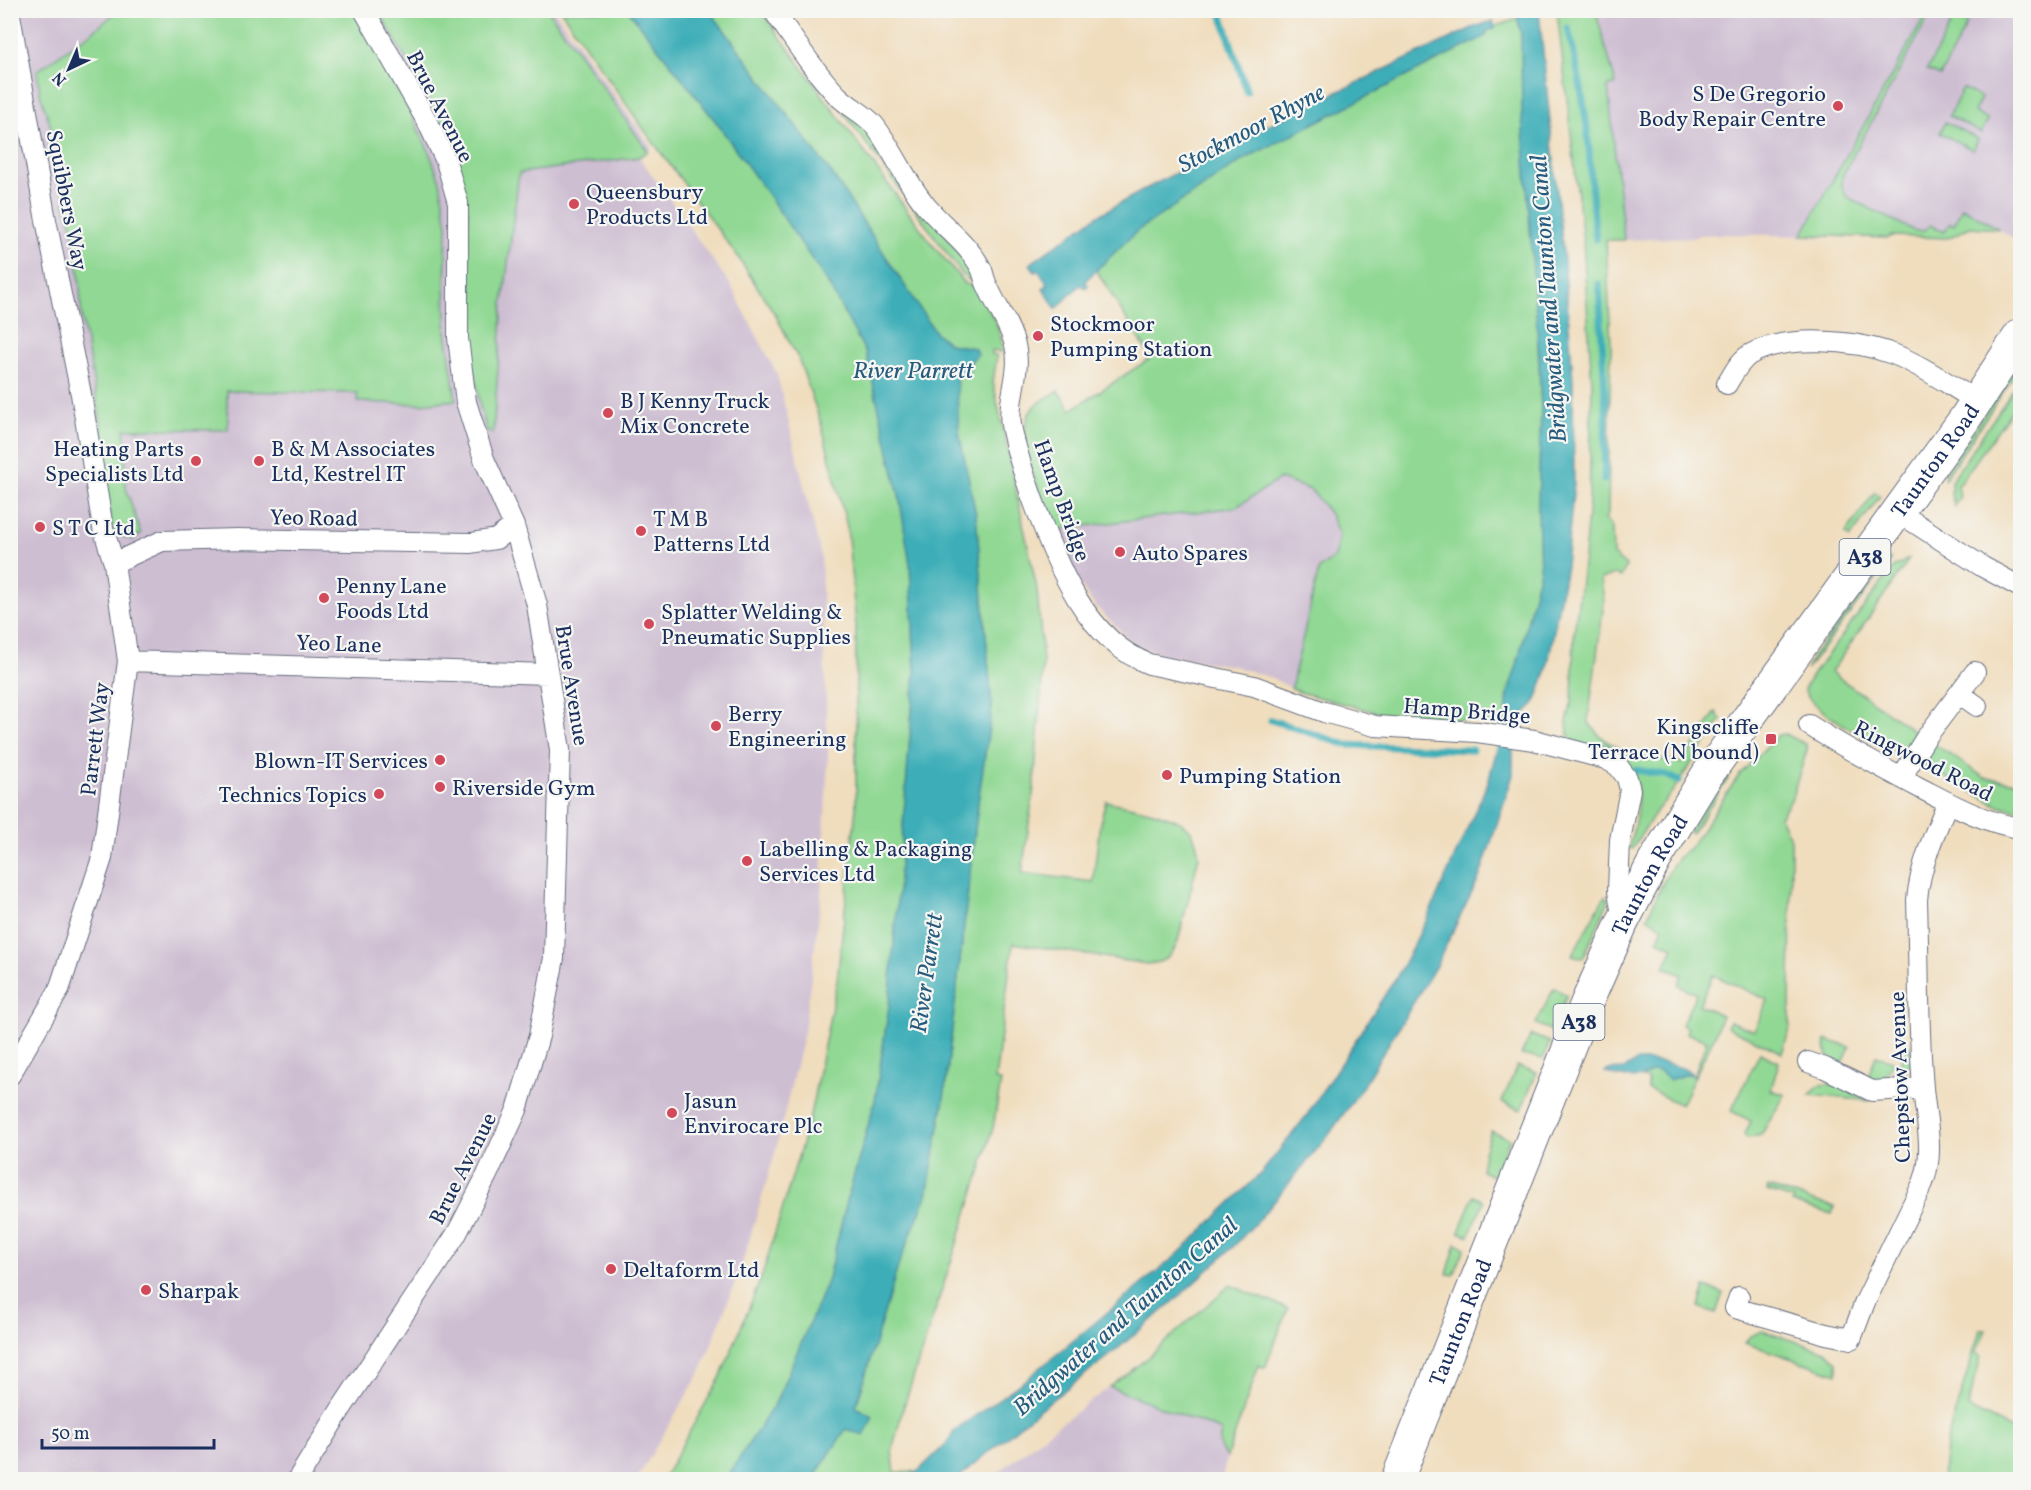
<svg xmlns="http://www.w3.org/2000/svg" width="2031" height="1490" viewBox="0 0 2031 1490" font-family="Vollkorn,serif">
<style>
.industrial{fill:#cebed2}
.green{fill:#90d893;stroke:#568478;stroke-width:1.5}
.water{fill:#3eaeb8;stroke:#2c6e8b;stroke-width:1.5}
.lines{fill:none;stroke-linecap:round;stroke-linejoin:round}
.stream{stroke:#3eaeb8;stroke-width:7}
.minor-casing{stroke:#666c7f;stroke-width:22}
.primary-casing{stroke:#666c7f;stroke-width:34}
.minor{stroke:#fff;stroke-width:20}
.primary{stroke:#fff;stroke-width:32}
.poi-dot{fill:#d1495b;stroke:#f6f6f2;stroke-width:2}
.labels{text-anchor:middle;stroke-width:4.5;stroke-linejoin:round;paint-order:stroke}
.shield{fill:#f6f6f2;stroke:#5d6b8a;stroke-width:1.5}
.shield-label{font-size:21px;font-weight:bold;fill:#1b2f5e}
.poi-label{font-size:22px;fill:#1b2f5e;stroke:#f6f6f2;text-anchor:start}
.street-label{font-size:22px;fill:#1b2f5e;stroke:#f6f6f2}
.water-label{font-size:24px;font-style:italic;fill:#275b7e;stroke:#f6f6f2}
</style>
<rect width="100%" height="100%" fill="#f6f6f2"/>
<filter id="ink" filterUnits="userSpaceOnUse"><feTurbulence type="fractalNoise" baseFrequency=".0167" numOctaves="2"/><feDisplacementMap in="SourceGraphic" scale="12" xChannelSelector="R" yChannelSelector="G"/><feConvolveMatrix kernelMatrix="1 2 1 2 8 2 1 2 1" color-interpolation-filters="sRGB"/></filter>
<filter id="wash" filterUnits="userSpaceOnUse"><feTurbulence type="fractalNoise" baseFrequency=".008" numOctaves="4" result="noise"/><feDisplacementMap in="SourceGraphic" scale="24" xChannelSelector="R" yChannelSelector="G"/><feGaussianBlur stdDeviation="1.35" result="paint"/><feColorMatrix in="noise" values="0 0 0 0 0 0 0 0 0 0 0 0 0 0 0 0 0 1.4 0 .05"/><feComposite in="paint" operator="in"/></filter>
<g filter="url(#wash)">
<rect width="100%" height="100%" fill="#f0ddbd"/>
<path class="industrial" d="M 10,11 L 555,11 L 652,148 L 639,157 L 730,284 L 777,374 L 821,556 L 828,757 L 821,897 L 804,1032 L 775,1153 L 741,1268 L 701,1371 L 637,1479 L 11,1479 Z
M 1597,11 L 2020,11 L 2020,243 L 1999,229 L 1970,227 L 1948,238 L 1891,236 L 1889,238 L 1723,234 L 1698,235 L 1696,237 L 1624,240 L 1608,87 L 1615,84 Z
M 1280,479 L 1311,490 L 1330,514 L 1339,535 L 1335,557 L 1318,569 L 1291,688 L 1272,678 L 1233,666 L 1169,656 L 1141,647 L 1131,641 L 1095,606 L 1083,589 L 1054,530 L 1236,507 Z
M 1110,1387 L 1234,1436 L 1227,1457 L 1222,1479 L 989,1480 L 1054,1428 Z"/>
<path class="green" d="M 118,11 L 354,11 L 410,112 L 428,149 L 440,181 L 447,226 L 445,284 L 446,331 L 456,400 L 420,404 L 358,402 L 357,393 L 227,391 L 228,430 L 125,429 L 126,488 L 141,534 L 132,540 L 113,532 L 107,498 L 101,423 L 82,319 L 79,274 L 72,226 L 65,204 L 65,183 L 57,146 L 40,93 L 37,71 L 92,32 Z
M 379,11 L 549,11 L 648,151 L 639,157 L 519,173 L 503,304 L 493,434 L 487,431 L 480,406 L 472,356 L 469,310 L 468,213 L 460,171 L 449,136 Z
M 561,11 L 629,11 L 717,123 L 767,193 L 826,280 L 866,353 L 899,495 L 910,564 L 915,671 L 889,1006 L 875,1101 L 848,1197 L 827,1282 L 776,1402 L 726,1479 L 663,1479 L 721,1376 L 762,1276 L 809,1121 L 837,981 L 856,808 L 856,625 L 847,527 L 821,423 L 799,360 L 776,316 L 738,257 L 645,131 Z
M 710,11 L 761,11 L 929,240 L 964,283 L 977,288 L 996,323 L 1001,338 L 1003,352 L 992,350 L 992,354 L 997,356 L 993,382 L 1037,589 L 1043,662 L 1034,787 L 1022,873 L 1093,882 L 1100,823 L 1106,801 C 1128,807 1176,813 1190,830 C 1196,837 1197,847 1199,856 L 1178,941 C 1172,957 1164,963 1147,964 L 1013,943 L 995,1080 L 1001,1081 L 993,1128 L 979,1176 L 902,1412 L 892,1451 L 895,1472 L 909,1472 L 913,1470 L 916,1473 L 903,1479 L 813,1479 L 846,1428 L 872,1416 L 855,1408 L 899,1263 L 927,1195 L 944,1099 L 979,795 L 992,707 L 976,515 L 959,432 L 956,373 L 969,371 L 974,348 L 949,344 L 935,332 L 834,177 Z
M 1557,11 L 1611,11 L 1597,16 L 1616,84 L 1608,87 L 1624,240 L 1606,240 L 1611,345 L 1608,513 L 1605,519 L 1612,528 L 1613,555 L 1626,566 L 1621,577 L 1615,574 L 1601,579 L 1604,602 L 1588,721 C 1609,755 1646,757 1682,763 L 1716,712 L 1721,720 L 1672,792 L 1657,810 L 1632,849 L 1628,848 C 1636,826 1639,807 1637,784 L 1572,740 L 1568,734 L 1567,722 L 1572,701 L 1574,634 L 1584,557 L 1589,503 L 1592,385 L 1583,241 Z
M 1928,11 L 1932,11 L 1843,174 L 1842,187 L 1847,197 L 1915,231 L 1923,231 L 1930,225 L 1944,232 L 1950,223 L 1954,225 L 1962,207 L 1999,229 L 1970,227 L 1948,238 L 1891,236 L 1889,238 L 1802,235 Z
M 1954,18 L 1967,24 L 1940,76 L 1927,70 Z
M 1518,19 L 1521,34 L 1522,116 L 1535,280 L 1541,410 L 1538,507 L 1540,570 L 1517,665 L 1508,693 L 1506,716 L 1503,726 L 1479,721 L 1390,716 L 1299,692 L 1291,688 L 1319,569 L 1335,557 L 1339,535 L 1330,514 L 1311,490 L 1280,479 L 1236,507 L 1054,530 C 1043,499 1014,446 1029,414 C 1034,404 1048,397 1058,391 L 1071,410 L 1151,358 L 1096,270 L 1137,231 L 1246,158 L 1485,36 L 1487,31 L 1495,28 L 1495,26 Z
M 1963,88 L 1981,98 L 1974,112 L 1988,120 L 1981,133 L 1949,116 Z
M 841,109 L 869,129 L 973,273 L 977,282 L 967,279 L 962,274 Z
M 1945,122 L 1978,139 L 1973,150 L 1940,133 Z
M 2020,359 L 2020,367 L 1944,480 L 1945,473 Z
M 2020,380 L 2020,399 L 1958,486 L 1960,496 L 1954,506 L 1951,494 L 1951,481 Z
M 1875,492 L 1880,496 L 1850,538 L 1845,534 Z
M 1910,558 L 1831,672 L 1917,733 L 1906,749 L 1898,753 C 1875,742 1810,712 1804,689 L 1813,674 L 1894,567 Z
M 1890,559 L 1890,562 L 1806,670 L 1813,656 Z
M 1784,734 L 1806,744 L 1807,750 L 1791,800 L 1780,817 L 1791,840 L 1790,1028 L 1782,1053 L 1727,1027 L 1730,1021 L 1754,1031 L 1768,1000 L 1713,975 L 1699,1005 L 1722,1015 L 1714,1037 L 1681,1105 L 1648,1089 L 1648,1079 L 1642,1078 L 1653,1071 L 1661,1072 L 1669,1080 L 1687,1074 L 1694,1075 L 1707,1041 L 1686,1033 L 1688,1028 L 1682,1025 L 1696,993 L 1678,985 L 1682,975 L 1664,967 L 1673,947 L 1658,940 L 1663,926 L 1647,918 C 1656,900 1670,858 1689,849 L 1740,774 L 1778,735 Z
M 1933,743 L 1985,778 L 2020,782 L 2020,811 L 1997,805 L 1924,766 L 1923,757 Z
M 1732,773 L 1692,833 L 1688,832 L 1717,788 Z
M 1605,896 L 1609,900 L 1583,958 L 1572,955 Z
M 1554,988 L 1567,995 L 1552,1031 L 1536,1024 Z
M 1531,1035 L 1550,1042 L 1543,1059 L 1521,1055 Z
M 1826,1040 L 1850,1047 L 1842,1066 C 1830,1061 1823,1054 1826,1040 Z
M 1911,1044 C 1912,1063 1911,1076 1889,1082 Z
M 1760,1053 L 1779,1062 L 1771,1090 L 1785,1095 L 1761,1135 L 1748,1138 L 1744,1136 L 1751,1121 L 1731,1111 Z
M 1876,1056 L 1894,1061 L 1882,1082 L 1867,1078 Z
M 1517,1066 L 1537,1072 L 1521,1110 L 1502,1102 Z
M 1830,1084 L 1841,1086 L 1871,1101 L 1810,1095 L 1819,1085 Z
M 1491,1131 L 1510,1139 L 1493,1176 L 1481,1171 L 1484,1152 Z
M 1768,1187 L 1834,1207 L 1832,1214 L 1792,1203 L 1793,1199 L 1767,1191 Z
M 1473,1196 L 1484,1201 L 1469,1236 L 1459,1232 Z
M 1456,1244 L 1465,1248 L 1454,1275 L 1447,1274 Z
M 1230,1285 L 1288,1309 L 1265,1368 L 1259,1365 L 1227,1457 C 1218,1449 1218,1441 1222,1431 L 1110,1387 L 1141,1363 Z
M 1705,1287 L 1723,1293 L 1716,1313 L 1699,1307 Z
M 1980,1330 L 1986,1330 L 1976,1353 L 1981,1356 L 1968,1408 L 2020,1433 L 2020,1474 L 2006,1479 L 1942,1479 L 1947,1440 Z
M 1762,1331 L 1826,1351 L 1837,1362 L 1837,1374 L 1745,1343 L 1750,1336 Z"/>
<path class="water" d="M 629,11 L 710,11 L 834,177 L 935,332 L 949,344 L 974,348 L 978,354 L 970,362 L 969,371 L 956,373 L 959,432 L 976,515 L 992,707 L 979,795 L 944,1099 L 927,1195 L 899,1263 L 856,1407 L 873,1416 L 864,1436 L 846,1429 L 813,1479 L 726,1479 L 776,1402 L 827,1282 L 848,1197 L 875,1101 L 889,1006 L 915,672 L 910,564 L 899,495 L 866,353 L 826,280 L 767,193 L 717,123 Z
M 1516,11 L 1539,11 L 1565,272 L 1573,380 L 1574,483 L 1566,566 L 1547,669 L 1535,703 L 1523,715 L 1513,750 L 1513,775 L 1480,876 L 1436,966 L 1361,1089 L 1328,1136 L 1262,1216 L 1233,1247 L 1172,1303 L 1108,1357 L 1041,1408 L 957,1479 L 903,1480 L 916,1473 L 947,1443 L 955,1430 L 1028,1378 L 1177,1255 L 1263,1171 L 1307,1115 L 1397,976 L 1426,921 L 1488,782 L 1506,716 L 1508,693 L 1517,665 L 1540,570 L 1538,507 L 1541,410 L 1539,357 L 1522,116 L 1521,34 Z
M 1493,21 L 1495,28 L 1487,31 L 1486,36 L 1246,158 L 1137,231 L 1085,281 L 1088,285 L 1086,288 L 1080,285 L 1056,309 L 1043,288 L 1048,285 L 1038,270 L 1035,272 L 1030,264 L 1097,216 L 1151,186 L 1268,125 L 1472,28 Z
M 1638,1061 C 1652,1060 1684,1065 1694,1075 L 1687,1074 L 1669,1080 L 1661,1072 L 1653,1071 C 1640,1081 1621,1079 1605,1072 L 1609,1070 L 1624,1069 Z"/>
<g class="lines">
<path class="stream" d="M 1220,10 L 1247,92
M 1568,28 C 1579,72 1588,119 1590,165 C 1592,190 1593,214 1596,239
M 1599,284 L 1606,410 L 1604,480
M 1271,720 L 1347,745 L 1472,750
M 1636,770 L 1666,775 L 1679,781"/>
</g>
</g>
<g filter="url(#ink)">
<g class="lines">
<g class="minor-casing">
<path id="minor" d="M 773,10 C 793,38 812,69 836,94 C 847,106 864,113 874,125 C 893,149 904,178 923,202 C 941,226 968,242 982,270 C 984,276 985,282 988,287 C 996,306 1010,325 1015,345 C 1022,372 1007,398 1011,425 C 1016,453 1026,481 1036,508 C 1058,566 1086,640 1149,664 L 1254,686 L 1324,712 L 1375,726 L 1477,732 L 1534,740 L 1606,759 L 1618,766 L 1627,778 L 1630,790 L 1620,840 L 1618,891 L 1623,921
M 10,15 L 45,215 L 81,394 L 103,528 L 114,563 L 128,661 L 102,858 L 59,990 L 10,1075
M 1727,384 C 1733,374 1739,362 1749,355 C 1785,334 1855,340 1893,354 C 1922,365 1949,385 1977,401
M 1898,512 L 1983,567 L 2020,587
M 114,563 L 162,541 L 237,539 L 471,543 L 496,539 L 514,526
M 128,661 L 548,674
M 1960,694 L 1977,706
M 1809,725 C 1846,749 1884,769 1922,789 C 1953,805 1985,823 2020,828
M 1901,778 L 1925,739 L 1975,672
M 1808,1062 L 1825,1068 L 1872,1091 L 1923,1088
M 1739,1297 L 1735,1308 L 1826,1334 L 1851,1339 L 1865,1302 L 1923,1183 C 1935,1152 1926,1121 1923,1088 C 1918,1026 1919,963 1917,900 C 1920,866 1934,834 1948,802
M 297,1480 L 341,1409 L 456,1235 L 487,1175 L 517,1110 L 539,1036 L 554,958 L 560,750 L 537,605 L 514,526 L 484,459 L 466,402 L 458,338 L 458,203 L 446,161 L 428,123 L 364,10"/>
</g>
<g class="primary-casing">
<g id="primary">
<path id="s1" d="M 1397,1480 L 1587,1002 L 1623,921 L 1655,860 L 1707,775 L 1964,420 L 2020,335"/>
</g>
</g>
<use href="#minor" class="minor"/>
<use href="#primary" class="primary"/>
</g>
</g>
<g class="poi-dot">
<circle cx="1838" cy="106" r="6"/>
<circle cx="574" cy="204" r="6"/>
<circle cx="1038" cy="336" r="6"/>
<circle cx="608" cy="413" r="6"/>
<circle cx="196" cy="461" r="6"/>
<circle cx="259" cy="461" r="6"/>
<circle cx="40" cy="527" r="6"/>
<circle cx="641" cy="531" r="6"/>
<circle cx="1120" cy="552" r="6"/>
<circle cx="324" cy="598" r="6"/>
<circle cx="649" cy="624" r="6"/>
<circle cx="716" cy="726" r="6"/>
<rect x="1765" y="733" width="12" height="12" rx="3"/>
<circle cx="440" cy="760" r="6"/>
<circle cx="1167" cy="775" r="6"/>
<circle cx="440" cy="787" r="6"/>
<circle cx="379" cy="794" r="6"/>
<circle cx="747" cy="861" r="6"/>
<circle cx="672" cy="1113" r="6"/>
<circle cx="611" cy="1269" r="6"/>
<circle cx="146" cy="1290" r="6"/>
</g>
<g class="labels">
<g class="shield">
<rect x="1839.5" y="539" width="51" height="36" rx="4.5"/>
<rect x="1553.5" y="1004" width="51" height="36" rx="4.5"/>
</g>
<g class="shield-label">
<text x="1865" y="564">A38</text>
<text x="1579" y="1029">A38</text>
</g>
<g class="poi-label">
<text x="1826" y="101" text-anchor="end">S De Gregorio<tspan x="1826" dy="25">Body Repair Centre</tspan></text>
<text x="586" y="199">Queensbury<tspan x="586" dy="25">Products Ltd</tspan></text>
<text x="1050" y="331">Stockmoor<tspan x="1050" dy="25">Pumping Station</tspan></text>
<text x="620" y="408">B J Kenny Truck<tspan x="620" dy="25">Mix Concrete</tspan></text>
<text x="184" y="456" text-anchor="end">Heating Parts<tspan x="184" dy="25">Specialists Ltd</tspan></text>
<text x="271" y="456">B &amp; M Associates<tspan x="271" dy="25">Ltd, Kestrel IT</tspan></text>
<text x="653" y="526">T M B<tspan x="653" dy="25">Patterns Ltd</tspan></text>
<text x="52" y="535">S T C Ltd</text>
<text x="1132" y="560">Auto Spares</text>
<text x="336" y="593">Penny Lane<tspan x="336" dy="25">Foods Ltd</tspan></text>
<text x="661" y="619">Splatter Welding &amp;<tspan x="661" dy="25">Pneumatic Supplies</tspan></text>
<text x="728" y="721">Berry<tspan x="728" dy="25">Engineering</tspan></text>
<text x="1759" y="734" text-anchor="end">Kingscliffe<tspan x="1759" dy="25">Terrace (N bound)</tspan></text>
<text x="428" y="768" text-anchor="end">Blown-IT Services</text>
<text x="1179" y="783">Pumping Station</text>
<text x="452" y="795">Riverside Gym</text>
<text x="367" y="802" text-anchor="end">Technics Topics</text>
<text x="759" y="856">Labelling &amp; Packaging<tspan x="759" dy="25">Services Ltd</tspan></text>
<text x="684" y="1108">Jasun<tspan x="684" dy="25">Envirocare Plc</tspan></text>
<text x="623" y="1277">Deltaform Ltd</text>
<text x="158" y="1298">Sharpak</text>
</g>
<g class="street-label">
<text transform="translate(441 106) rotate(63)" y="8">Brue Avenue</text>
<text transform="translate(68 200) rotate(79)" y="8">Squibbers Way</text>
<text dy="8" stroke="none"><textPath href="#s1" startOffset="1160">Taunton Road</textPath></text>
<text transform="translate(1063 500) rotate(70)" y="8">Hamp Bridge</text>
<text transform="translate(314 517) rotate(1)" y="8">Yeo Road</text>
<text transform="translate(339 643) rotate(2)" y="8">Yeo Lane</text>
<text transform="translate(573 685) rotate(81)" y="8">Brue Avenue</text>
<text transform="translate(1467 710) rotate(5)" y="8">Hamp Bridge</text>
<text transform="translate(94 739) rotate(-83)" y="8">Parrett Way</text>
<text transform="translate(1924 760) rotate(27)" y="8">Ringwood Road</text>
<text dy="8" stroke="none"><textPath href="#s1" startOffset="656">Taunton Road</textPath></text>
<text transform="translate(1899 1077) rotate(-92)" y="8">Chepstow Avenue</text>
<text transform="translate(462 1168) rotate(-63)" y="8">Brue Avenue</text>
<text dy="8" stroke="none"><textPath href="#s1" startOffset="170">Taunton Road</textPath></text>
</g>
<g class="water-label">
<text transform="translate(1251 128) rotate(-28)" y="8">Stockmoor Rhyne</text>
<text transform="translate(1548 299) rotate(-94)" y="8">Bridgwater and Taunton Canal</text>
<text x="913" y="378">River Parrett</text>
<text transform="translate(926 973) rotate(-82)" y="8">River Parrett</text>
<text transform="translate(1125 1316) rotate(-41)" y="8">Bridgwater and Taunton Canal</text>
</g>
</g>
<rect width="2031" height="1490" fill="none" stroke="#f6f6f2" stroke-width="36"/>
<g transform="translate(69 69) rotate(224)" stroke="#f6f6f2" stroke-width="4.5" paint-order="stroke">
<path d="M0-4.5L10 22L0 15L-10 22Z" fill="#1b2f5e"/>
<text y="-9" font-size="16" font-weight="bold" text-anchor="middle" fill="#1b2f5e">N</text>
</g>
<path d="M42 1439v9h172v-9" fill="none" stroke="#1b2f5e" stroke-width="3"/>
<text x="51" y="1439" font-size="18" fill="#1b2f5e" stroke="#f6f6f2" stroke-width="4.5" paint-order="stroke">50 m</text>
</svg>
